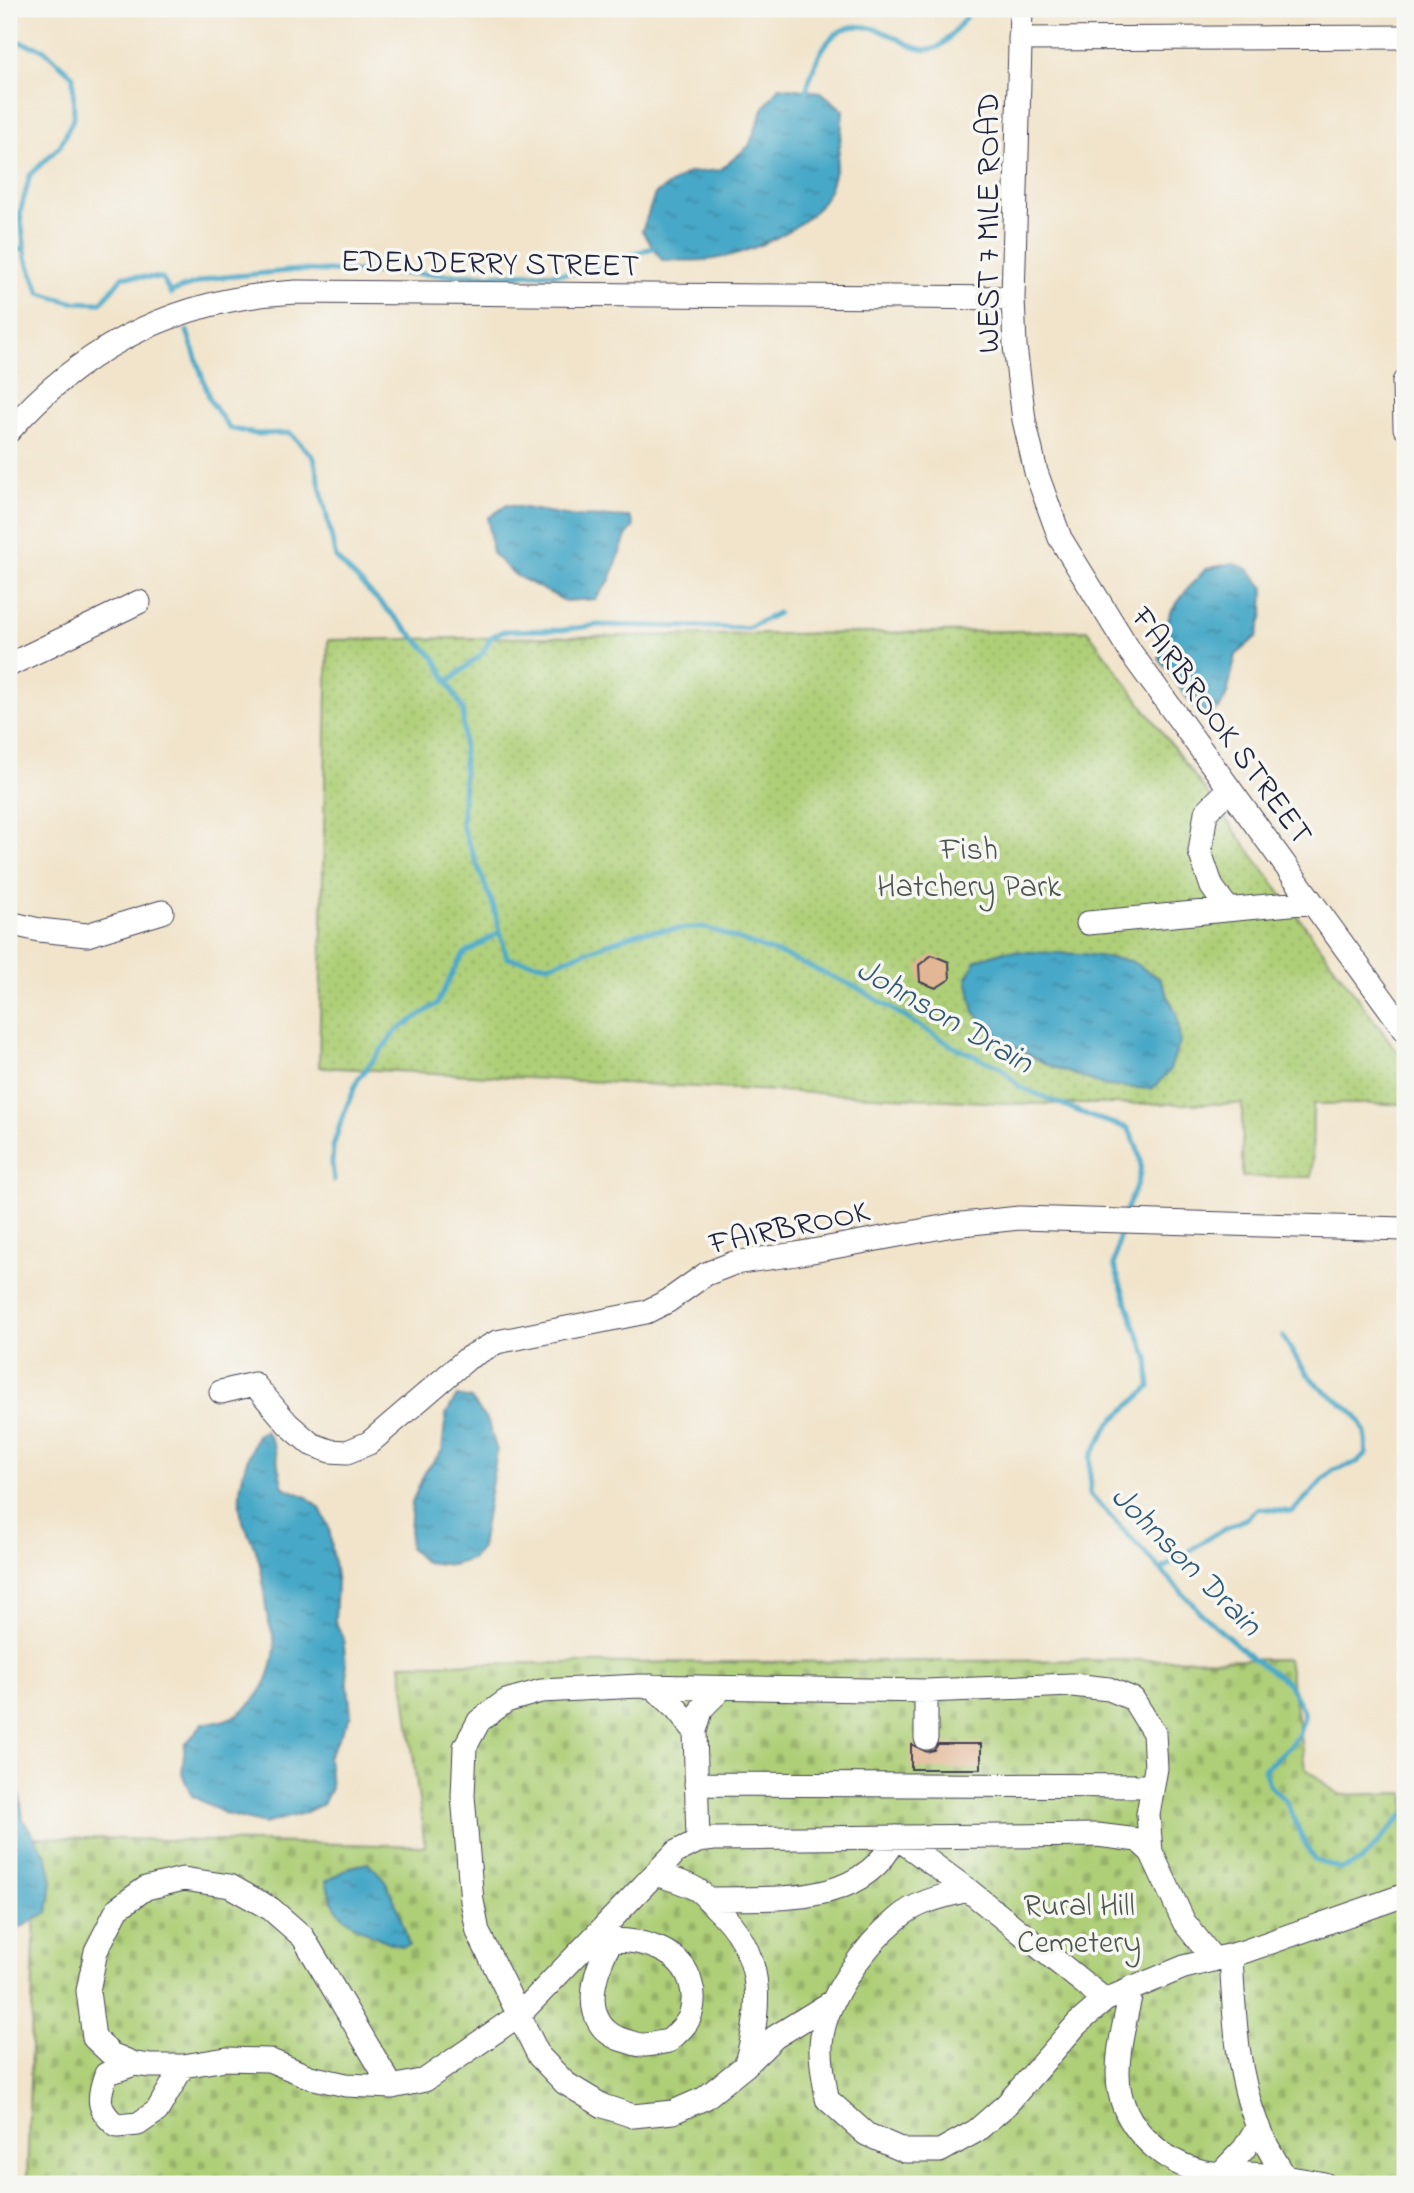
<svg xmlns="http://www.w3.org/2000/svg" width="1414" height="2193" viewBox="0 0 1414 2193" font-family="'Indie Flower',sans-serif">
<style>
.cemetery{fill:url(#cemetery-stones);stroke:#687859;stroke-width:2}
.park{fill:url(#park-dots);stroke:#687859;stroke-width:2}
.water{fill:url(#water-ripples);stroke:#346581;stroke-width:2}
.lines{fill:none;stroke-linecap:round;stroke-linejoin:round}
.stream{stroke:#47a8c7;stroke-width:5}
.building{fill:#e3b796}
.minor-casing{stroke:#413f51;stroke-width:25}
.minor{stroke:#fff;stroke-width:23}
.labels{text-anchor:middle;stroke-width:7;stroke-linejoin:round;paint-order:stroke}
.street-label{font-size:32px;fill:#22223b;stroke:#f6f6f2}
.park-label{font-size:32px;fill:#4c564d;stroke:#f6f6f2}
.water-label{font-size:33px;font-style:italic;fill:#315873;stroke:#f6f6f2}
</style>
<defs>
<pattern id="cemetery-stones" width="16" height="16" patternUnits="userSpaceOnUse" patternTransform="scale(1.75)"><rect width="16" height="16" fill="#aecf77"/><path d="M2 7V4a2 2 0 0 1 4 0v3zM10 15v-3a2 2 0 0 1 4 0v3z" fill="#95b168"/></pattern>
<pattern id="park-dots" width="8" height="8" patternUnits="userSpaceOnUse" patternTransform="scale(1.75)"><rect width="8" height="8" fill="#aecf77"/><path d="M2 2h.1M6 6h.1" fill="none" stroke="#95b168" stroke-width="1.8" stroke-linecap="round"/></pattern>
<pattern id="water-ripples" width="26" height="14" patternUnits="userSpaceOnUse" patternTransform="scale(1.75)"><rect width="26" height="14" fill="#47a8c7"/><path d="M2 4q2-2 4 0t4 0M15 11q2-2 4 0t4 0" fill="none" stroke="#3b88a3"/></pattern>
</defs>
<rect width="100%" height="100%" fill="#f6f6f2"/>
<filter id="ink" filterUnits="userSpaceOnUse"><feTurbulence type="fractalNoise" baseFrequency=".0143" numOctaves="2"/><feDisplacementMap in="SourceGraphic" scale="14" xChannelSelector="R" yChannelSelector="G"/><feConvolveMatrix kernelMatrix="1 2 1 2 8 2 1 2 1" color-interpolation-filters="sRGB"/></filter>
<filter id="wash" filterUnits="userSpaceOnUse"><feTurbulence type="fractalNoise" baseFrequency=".00686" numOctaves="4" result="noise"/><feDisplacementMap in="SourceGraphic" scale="28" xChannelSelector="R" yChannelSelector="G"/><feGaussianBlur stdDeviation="1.57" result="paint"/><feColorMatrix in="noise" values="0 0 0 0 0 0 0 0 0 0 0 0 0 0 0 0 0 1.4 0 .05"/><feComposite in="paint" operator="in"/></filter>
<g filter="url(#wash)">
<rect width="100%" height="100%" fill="#f1e4cb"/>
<path class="cemetery" d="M 1288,1659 L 1305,1768 L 1339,1795 L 1405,1793 L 1405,2184 L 27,2184 L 37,1837 L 425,1846 L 401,1664 Z"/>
<path class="park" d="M 1087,630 L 1405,1062 L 1405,1104 L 1313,1104 L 1312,1177 L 1242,1177 L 1242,1104 L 1023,1104 L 319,1067 L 328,640 Z"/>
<path class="water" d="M 779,87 L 821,92 L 843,110 C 841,136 839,164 829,190 C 814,228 744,256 706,260 C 691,261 677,260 662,260 L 642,231 L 655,194 L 688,173 L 720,170 L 749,146 L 763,109 Z
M 507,505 L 571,516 L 630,517 L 634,526 L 626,536 L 610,580 L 596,599 L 565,601 L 515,575 L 492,553 L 488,518 Z
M 1233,563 L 1248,569 L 1264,588 L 1263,614 L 1257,636 L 1236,655 L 1227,694 L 1220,708 L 1212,713 L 1194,708 L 1159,658 L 1170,613 L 1189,587 L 1206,569 Z
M 1004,951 L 1084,954 L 1131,961 L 1160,979 L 1177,1015 L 1180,1042 L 1169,1072 L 1152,1089 L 1106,1086 L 1048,1065 L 1004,1041 L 974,1012 L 967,978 L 976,960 Z
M 457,1396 L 471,1399 L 488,1422 L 497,1451 L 481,1547 L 472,1559 L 452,1565 L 425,1562 L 409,1547 L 412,1502 L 425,1472 L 442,1451 L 446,1414 Z
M 265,1431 C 278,1446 277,1467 283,1487 L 307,1497 L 320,1508 L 329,1527 L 337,1584 L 335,1621 L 343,1637 L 351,1715 L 328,1757 L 331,1788 L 323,1804 L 304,1813 L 264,1824 L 226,1814 L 192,1796 L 182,1774 L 185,1745 L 203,1723 C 246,1724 272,1687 275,1646 C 275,1636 269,1625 267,1615 C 264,1596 264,1576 258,1557 C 254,1540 241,1526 240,1507 C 238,1481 247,1459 257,1435 Z
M 9,1781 L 20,1797 L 23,1819 L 46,1855 L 52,1881 L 48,1913 L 19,1928 L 9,1927 Z
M 368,1863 C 393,1881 400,1917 409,1945 L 403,1947 C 381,1940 344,1925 333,1903 C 330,1897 328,1888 326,1881 L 350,1867 Z"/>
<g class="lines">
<path class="stream" d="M 9,31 L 16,41 L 43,49 L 73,76 L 74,117 L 60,146 L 30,175 L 20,213 L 26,258 L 40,293 L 71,302 L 101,303 L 123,276 L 162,278 L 171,294
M 805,95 C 816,53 834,9 886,33 C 902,39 918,55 936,48 C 947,44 964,19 972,9
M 9,248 L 25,250
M 170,292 L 213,278 L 298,270 L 455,275 L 587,273 L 613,260 L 659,246
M 187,331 L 210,400 L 229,428 L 256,434 L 290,433 L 314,458 L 336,558 L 435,658 L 463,710 L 464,775 L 462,826 L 494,908 L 507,958 L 549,965 L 640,932 L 704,927 L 788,957 L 856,987 L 954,1047 L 1000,1067 L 1020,1087 L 1092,1117 L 1128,1128 C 1149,1168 1141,1174 1125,1213
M 448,682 L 482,654 L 491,637 L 503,631 L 562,630 L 598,625 L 748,628 L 778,613
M 334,1180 L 332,1163 L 333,1147 L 342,1118 L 358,1079 L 396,1031 L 437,1004 L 457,964 L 465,953 L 500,932
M 1121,1226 L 1114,1265 L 1135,1327 L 1148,1357 L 1150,1387 L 1110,1423 L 1090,1458 L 1090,1494 L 1202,1614 L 1253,1659 L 1287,1682 L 1304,1712 L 1299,1735 L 1282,1754 L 1264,1769 L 1269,1785 L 1286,1801 L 1300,1833 L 1314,1860 L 1341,1869 L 1361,1861 L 1403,1815 L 1405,1815
M 1161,1570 L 1213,1535 L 1247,1518 L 1258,1508 L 1292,1512 L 1333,1470 L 1356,1463 L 1366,1454 C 1371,1408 1335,1406 1311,1378 C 1300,1366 1292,1351 1283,1337
M 1405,1591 L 1405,1616"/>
</g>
<g id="blocks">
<path class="building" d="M 932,955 L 949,962 L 950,979 L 936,988 L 920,982 L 919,965 Z
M 911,1744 L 927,1752 L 934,1750 L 938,1744 L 981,1744 L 981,1769 L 911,1769 Z"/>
</g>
</g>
<g filter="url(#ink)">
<use href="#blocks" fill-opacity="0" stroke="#413f51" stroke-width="2"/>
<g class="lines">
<g class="minor-casing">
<path id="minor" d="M 1021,9 L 1013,298 L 1015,346 L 1024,420 L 1036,472 L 1060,538 L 1131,653 L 1405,1030
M 1020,39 L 1405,37
M 1404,382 L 1405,428
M 9,431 C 85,344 181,298 296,292 L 1013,298
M 9,665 L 139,602
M 1228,909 L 1212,887 L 1200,852 L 1206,812 L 1229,789
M 9,923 L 39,930 L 87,935 L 162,912
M 1088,923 L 1311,902
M 221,1392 L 254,1384 L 288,1424 L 311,1444 L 330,1451 L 347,1452 L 369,1443 L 468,1358 L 497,1342 L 646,1312 L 668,1301 L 706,1274 L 734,1263 L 796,1254 L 953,1225 L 1019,1218 L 1405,1229
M 652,1686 L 676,1708 L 695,1731
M 926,1738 L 926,1691
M 696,1784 L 1153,1786
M 698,1841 L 695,1731 L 702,1708 L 722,1688
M 655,1874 C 668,1878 684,1882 696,1889 C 703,1893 710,1902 716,1908 C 764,1953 763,2003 746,2063
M 968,1890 C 944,1896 918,1901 898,1918 C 865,1945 823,2001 821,2045 C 820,2063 825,2082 827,2099 L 866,2134 L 905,2151 L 940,2151 L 976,2131 L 1006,2105 L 1077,2024 L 1105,2000 L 1184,1967 L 1240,1953 L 1405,1895
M 707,1899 C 775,1897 861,1909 896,1837 L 968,1890 L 1105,2000
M 612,1940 C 643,1940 683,1950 691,1984 C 694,1994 694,2005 690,2016 C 687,2025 676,2034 669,2041 C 661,2042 651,2045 642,2045 C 637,2045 631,2042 626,2041 C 577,2028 592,1972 612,1940 Z
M 1231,1955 C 1234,2013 1236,2073 1258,2127 C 1266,2147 1278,2165 1289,2184
M 1132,1987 C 1126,2019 1113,2061 1120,2093 C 1128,2131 1165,2163 1201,2171 C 1216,2175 1234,2173 1250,2174 C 1275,2175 1299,2179 1324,2184
M 832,2002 L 775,2037 L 745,2066 L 705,2098 L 673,2112 L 633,2116 L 603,2106 L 565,2083 L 539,2056 L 478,1932 L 472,1901 L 463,1796 L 465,1747 L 479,1721 L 506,1701 L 541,1691 L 639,1686 L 926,1691 L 1072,1685 L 1109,1689 L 1133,1699 L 1154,1733 L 1156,1768 L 1148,1814 L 1151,1852 L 1184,1922 L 1214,1960
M 135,2064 L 106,2074 C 98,2098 96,2109 117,2126 L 138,2124 L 157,2111 L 183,2066
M 392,2087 L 303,1937 L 271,1909 L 230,1886 L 183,1879 L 146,1888 L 118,1908 L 96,1951 L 88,1991 L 94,2038 L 111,2054 L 135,2064 L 150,2066 L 183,2066 L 226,2059 L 269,2060 L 310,2077 L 346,2085 L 392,2087 L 425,2080 L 519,2015 L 676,1852 L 698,1841 L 714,1839 L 1097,1835 L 1138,1840 L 1151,1852
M 1221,2173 L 1244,2149 L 1258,2126"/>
</g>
<use href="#minor" class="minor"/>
</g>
</g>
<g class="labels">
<g class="street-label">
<text transform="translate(987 223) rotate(-90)" y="11">WEST 7 MILE ROAD</text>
<text transform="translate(490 262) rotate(1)" y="11">EDENDERRY STREET</text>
<text transform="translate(1223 725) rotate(54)" y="11">FAIRBROOK STREET</text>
<text transform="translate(789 1226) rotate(-12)" y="11">FAIRBROOK</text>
</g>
<g class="park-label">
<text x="969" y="859">Fish<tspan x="969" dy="37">Hatchery Park</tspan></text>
<text x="1079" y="1915">Rural Hill<tspan x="1079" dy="37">Cemetery</tspan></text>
</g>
<g class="water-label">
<text transform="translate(946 1014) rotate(30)" y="12">Johnson Drain</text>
<text transform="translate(1188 1559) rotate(45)" y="12">Johnson Drain</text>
</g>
</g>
<rect width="1414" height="2193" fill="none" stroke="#f6f6f2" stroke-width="35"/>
</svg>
